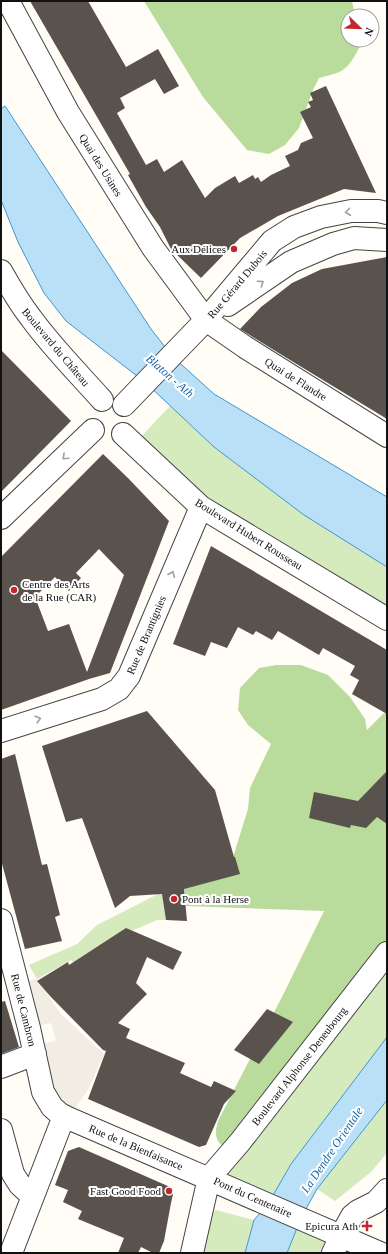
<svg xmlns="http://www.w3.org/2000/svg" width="388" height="1254" viewBox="0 0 388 1254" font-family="'Times New Roman',serif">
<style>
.green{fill:#d5ebbd}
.forest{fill:#b9dc9c}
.plaza{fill:#f1ede2}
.water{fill:#b9e0f7;stroke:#3f96cf}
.building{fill:#5a524d;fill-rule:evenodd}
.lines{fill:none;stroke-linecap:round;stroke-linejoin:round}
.minor-casing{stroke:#444;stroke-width:24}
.minor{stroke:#fff;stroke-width:22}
.oneway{stroke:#a0a0a0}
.poi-dot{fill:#c4262e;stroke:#fff;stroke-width:1.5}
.labels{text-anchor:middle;stroke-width:4;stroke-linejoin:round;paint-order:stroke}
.street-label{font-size:11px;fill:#111;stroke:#fff}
.poi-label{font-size:11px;fill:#111;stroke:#fff;text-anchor:end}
.water-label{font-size:12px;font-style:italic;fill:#1768a6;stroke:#fff}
</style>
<rect width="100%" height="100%" fill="#fffdf5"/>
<path class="green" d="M 170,406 L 214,447 L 304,515 L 387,567 L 387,619 L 201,507 L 134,444 Z
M 162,892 L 166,920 L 157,920 L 127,933 L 76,966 L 71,960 L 37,979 L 29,965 L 77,944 L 97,925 Z
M 387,953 L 387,1037 L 291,1164 L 268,1204 L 211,1179 Z
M 387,1100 L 387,1153 L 371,1172 L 335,1201 L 317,1189 Z
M 216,1210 L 254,1220 L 245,1253 L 199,1253 L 206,1217 Z
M 301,1218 L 341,1236 L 333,1253 L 287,1253 Z"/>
<path class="forest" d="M 144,1 L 352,1 L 355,16 L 348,16 L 348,40 L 360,40 C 361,45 359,48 357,52 C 345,73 341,72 319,78 L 313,90 L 299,128 L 285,145 L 269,154 L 247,150 L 203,97 Z
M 276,665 L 301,665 L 328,675 L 350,697 L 365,719 L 367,730 L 383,714 L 387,712 L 387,953 L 223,1147 C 214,1138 215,1133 218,1121 L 285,991 L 324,911 L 186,906 L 184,887 L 230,867 L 248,809 L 250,788 L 271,744 L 248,725 L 238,710 L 240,688 L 259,668 Z"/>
<path class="plaza" d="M 37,979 L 60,1013 L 104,1054 L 88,1090 L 70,1115 L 66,1114 L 33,1047 L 56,1040 L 51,1023 L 29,1028 L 17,983 Z"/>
<path class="water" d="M 5,106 L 151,329 L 172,356 L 214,394 L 387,497 L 387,567 L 304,515 L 214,447 L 146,383 L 66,321 L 44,293 L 18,242 L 1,200 L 1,109 Z
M 387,1037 L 387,1100 L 317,1189 L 301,1218 L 287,1253 L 245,1253 L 254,1220 L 268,1204 L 291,1164 Z"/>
<path class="building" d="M 30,1 L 88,1 L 126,67 L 158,49 L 179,86 L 164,94 L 155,79 L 120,98 L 125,108 L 117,113 L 146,165 L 157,159 L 164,172 L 182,160 L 205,198 L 215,188 L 235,176 L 239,183 L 253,175 L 255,179 L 258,177 L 261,182 L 271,175 L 290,166 L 285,156 L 298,150 L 301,143 L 313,138 L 300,112 L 311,107 L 308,102 L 313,100 L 310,93 L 326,86 L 376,193 L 344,189 L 278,216 L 240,238 L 201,278 L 171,249 L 160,227 L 146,207 L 128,175 L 130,174 Z
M 387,257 L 387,419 L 290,360 L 240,329 L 261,307 L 292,283 L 322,269 Z
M 1,350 L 71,421 L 1,492 Z
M 103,454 L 128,478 L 169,521 L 110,673 L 89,679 L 1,710 L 1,557 ZM 99,549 L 124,575 L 87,672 L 69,624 L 48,631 L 35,597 L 55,577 L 69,591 L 81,578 L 76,573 Z
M 211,546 L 387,650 L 387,714 L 352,694 L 359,680 L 350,675 L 355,666 L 323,648 L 319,655 L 278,631 L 272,640 L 256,631 L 253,635 L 238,627 L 227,648 L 211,642 L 205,656 L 173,644 Z
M 147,711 L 215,790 L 234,857 L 235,857 L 240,874 L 184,889 L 187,921 L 166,920 L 162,894 L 130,896 L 115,908 L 82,818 L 66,822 L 42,746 Z
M 15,754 L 42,865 L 47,864 L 60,915 L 55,917 L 62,941 L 25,949 L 1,860 L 1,759 Z
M 387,771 L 387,824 L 377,817 L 366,828 L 351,825 L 350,828 L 309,818 L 314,792 L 358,801 Z
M 126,928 L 182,952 L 173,970 L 147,957 L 136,983 L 147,994 L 118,1023 L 130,1029 L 126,1038 L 185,1063 L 180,1073 L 211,1087 L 214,1081 L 236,1091 L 224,1104 L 206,1145 L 199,1147 L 88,1099 L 106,1051 L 103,1050 L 50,996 L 37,981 L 68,962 L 69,965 Z
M 5,1001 L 19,1047 L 1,1054 L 1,1002 Z
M 267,1009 L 293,1022 L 259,1064 L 234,1050 Z
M 79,1147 L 170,1187 L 173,1194 L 171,1203 L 164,1241 L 159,1253 L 153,1253 L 141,1247 L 138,1253 L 118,1253 L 124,1238 L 78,1219 L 82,1211 L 63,1202 L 68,1190 L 55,1185 L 68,1151 Z"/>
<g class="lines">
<g class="minor-casing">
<path id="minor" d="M 8,1 L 68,112 L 153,248 L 206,320 L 245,347 L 387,436
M 1,271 C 10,287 19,303 31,318 C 52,347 78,373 102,400
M 228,305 L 291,262 L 333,244 L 354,238 L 387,240
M 124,405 L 203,323 L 272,241 L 294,227 L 321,217 L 351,211 L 378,211 L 387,213
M 123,434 L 201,507 L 387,619
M 1,518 L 93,430
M 1,731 L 102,699 L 119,689 L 129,676 L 201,507
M 1,920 L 29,1028 L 43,1092 L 52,1107 L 60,1114 L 68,1118 L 380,1253
M 1,1067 L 35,1054
M 1,1130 L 13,1174 L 20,1185 L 32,1196
M 11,1253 L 64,1116
M 192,1253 L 209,1178 L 240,1142 L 387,953
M 333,1253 L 341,1236 L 352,1216 L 358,1211 L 376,1202 L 387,1190"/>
</g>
<use href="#minor" class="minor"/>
</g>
<defs><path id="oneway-chevron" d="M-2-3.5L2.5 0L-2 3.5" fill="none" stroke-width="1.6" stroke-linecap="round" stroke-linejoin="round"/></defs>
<g class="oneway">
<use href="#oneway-chevron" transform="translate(348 212) rotate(173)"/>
<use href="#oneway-chevron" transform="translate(261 283) rotate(-34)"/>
<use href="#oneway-chevron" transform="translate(65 457) rotate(137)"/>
<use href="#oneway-chevron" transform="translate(172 574) rotate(-67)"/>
<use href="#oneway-chevron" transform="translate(38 719) rotate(-17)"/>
</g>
<g class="poi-dot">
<circle cx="234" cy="249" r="4"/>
<circle cx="14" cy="590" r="4"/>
<circle cx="174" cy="899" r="4"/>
<circle cx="169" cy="1191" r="4"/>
<path d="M365 1220h4v4h4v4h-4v4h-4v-4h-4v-4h4z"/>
</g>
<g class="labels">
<g class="street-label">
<text transform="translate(101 165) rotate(58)" y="4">Quai des Usines</text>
<text transform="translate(237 284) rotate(-50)" y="4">Rue Gérard Dubois</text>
<text transform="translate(56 347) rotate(50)" y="4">Boulevard du Château</text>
<text transform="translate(296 379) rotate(32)" y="4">Quai de Flandre</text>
<text transform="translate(249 534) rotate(32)" y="4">Boulevard Hubert Rousseau</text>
<text transform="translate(146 635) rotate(-67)" y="4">Rue de Brantignies</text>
<text transform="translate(24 1010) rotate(76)" y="4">Rue de Cambron</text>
<text transform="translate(299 1066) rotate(-52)" y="4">Boulevard Alphonse Deneubourg</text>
<text transform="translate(136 1147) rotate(23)" y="4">Rue de la Bienfaisance</text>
<text transform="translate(253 1197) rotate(24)" y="4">Pont du Centenaire</text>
</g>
<g class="poi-label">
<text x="226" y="253">Aux Délices</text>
<text x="22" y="588" text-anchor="start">Centre des Arts<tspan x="22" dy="13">de la Rue (CAR)</tspan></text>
<text x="182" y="903" text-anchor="start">Pont à la Herse</text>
<text x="161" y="1195">Fast Good Food</text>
<text x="358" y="1230">Epicura Ath</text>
</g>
<g class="water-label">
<text transform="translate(170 376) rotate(41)" y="4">Blaton - Ath</text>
<text transform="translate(332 1150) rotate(-56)" y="4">La Dendre Orientale</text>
</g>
</g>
<rect width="388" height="1254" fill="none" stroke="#111111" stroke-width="4"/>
<g transform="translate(360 28) rotate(113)"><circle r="19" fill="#ffffff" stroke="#a0a0a0"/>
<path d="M0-3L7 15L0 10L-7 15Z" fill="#c4262e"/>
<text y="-6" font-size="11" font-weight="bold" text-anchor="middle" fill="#111111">N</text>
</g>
</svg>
